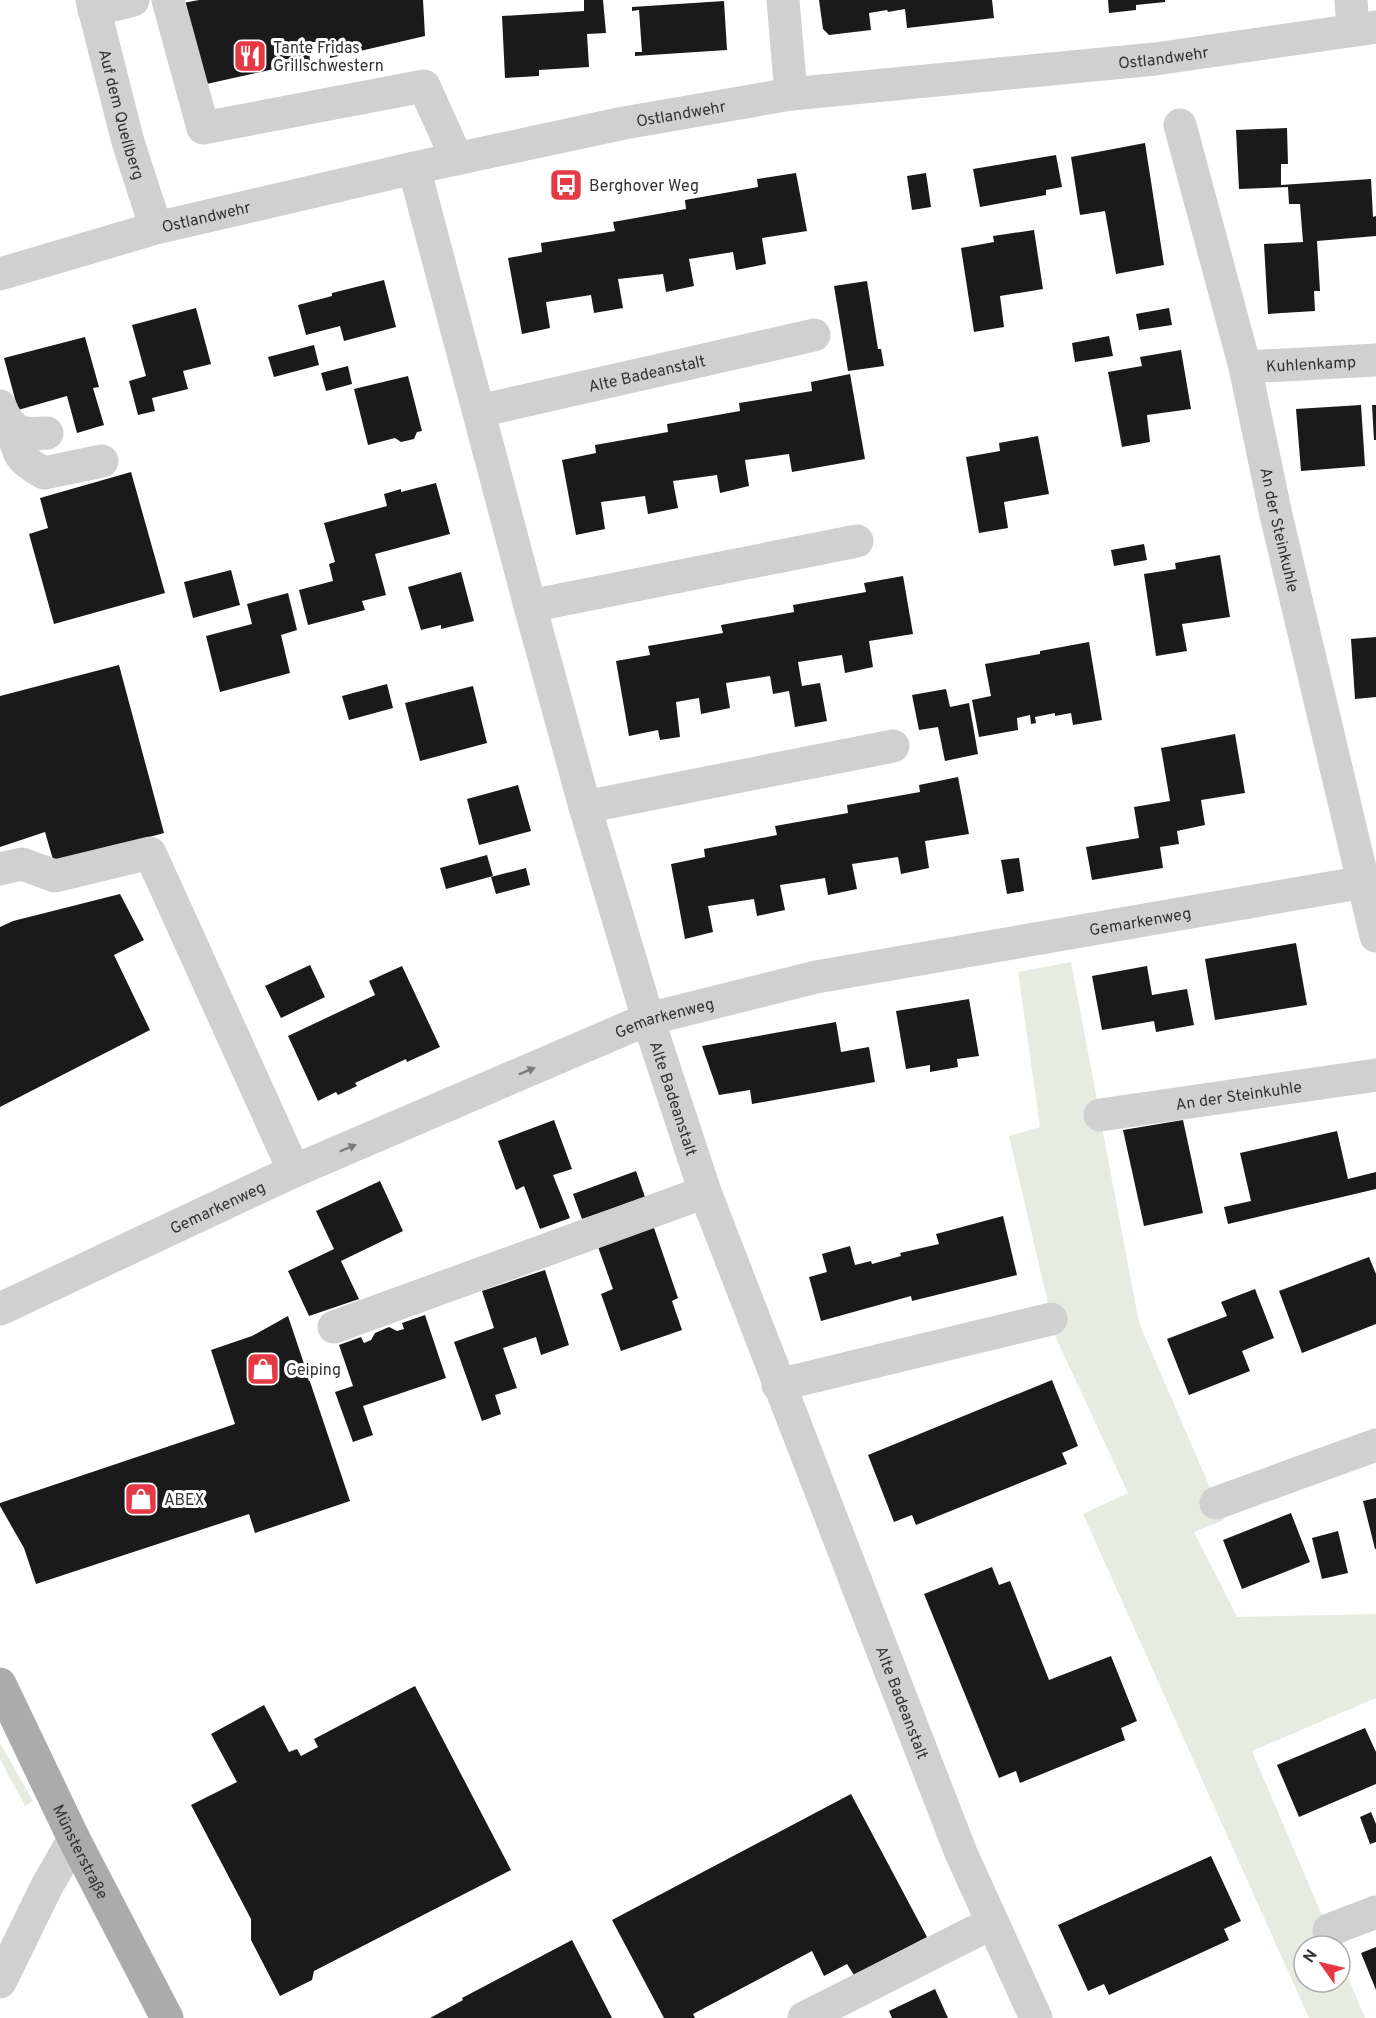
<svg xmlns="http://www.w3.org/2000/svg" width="1376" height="2018" viewBox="0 0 1376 2018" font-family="Overpass,sans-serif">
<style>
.green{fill:#e6ecdf}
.building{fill:#1a1a1a}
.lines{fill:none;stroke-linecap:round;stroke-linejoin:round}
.minor{stroke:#d0d0d0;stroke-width:33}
.major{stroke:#ababab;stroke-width:33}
.oneway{fill:#7a7a7a}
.labels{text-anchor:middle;stroke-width:6;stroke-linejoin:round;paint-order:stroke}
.poi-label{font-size:16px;fill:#333;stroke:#fff;text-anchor:start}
.street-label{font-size:16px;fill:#333;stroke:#fff}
</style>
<rect width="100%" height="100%" fill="#fff"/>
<path class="green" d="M 1071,962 L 1139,1323 L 1224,1520 L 1194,1532 L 1237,1617 L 1376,1614 L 1376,1698 L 1252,1751 L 1335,1946 L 1304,1946 L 1304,1982 L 1340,1982 L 1340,1958 L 1365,2018 L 1309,2018 L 1083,1514 L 1128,1493 L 1056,1338 L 1009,1136 L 1040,1127 L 1018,972 Z
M 0,1743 L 33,1801 L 25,1806 L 0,1759 Z"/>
<path class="building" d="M 199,0 L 423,0 L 425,36 L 330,58 L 329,48 L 318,42 L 311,42 L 308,43 L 310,61 L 202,85 L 183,3 Z
M 584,0 L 603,0 L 606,33 L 587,34 L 589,67 L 539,70 L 539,76 L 505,78 L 502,16 L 584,11 Z
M 819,0 L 992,0 L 994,18 L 907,28 L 905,9 L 888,12 L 887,10 L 869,13 L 871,30 L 829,35 L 823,29 Z
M 1108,0 L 1165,0 L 1165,2 L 1136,5 L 1136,10 L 1109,13 Z
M 724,1 L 727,50 L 635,56 L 635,52 L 642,52 L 639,10 L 632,11 L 632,7 Z
M 1287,128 L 1288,164 L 1281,164 L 1281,185 L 1371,179 L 1373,217 L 1376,216 L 1376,236 L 1317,241 L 1320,291 L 1314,291 L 1315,311 L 1268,314 L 1264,244 L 1303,242 L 1300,204 L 1289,204 L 1288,187 L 1239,189 L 1236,130 Z
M 1145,143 L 1164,265 L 1116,274 L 1105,211 L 1080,215 L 1071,157 Z
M 1056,155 L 1062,187 L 1046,190 L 1046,195 L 980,207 L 973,169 Z
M 796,173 L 807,231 L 762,238 L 766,264 L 736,270 L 733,252 L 689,259 L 694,286 L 666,292 L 663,274 L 618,279 L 623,308 L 594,313 L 591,295 L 546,302 L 550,328 L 522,334 L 508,258 L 542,252 L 541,243 L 615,231 L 613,222 L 686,209 L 685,200 L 758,187 L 757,179 Z
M 926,173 L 931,207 L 912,210 L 907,176 Z
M 1034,230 L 1043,289 L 1000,296 L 1004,327 L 974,332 L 961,248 L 994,242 L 993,236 Z
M 384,280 L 396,327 L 344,341 L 340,326 L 306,335 L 298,305 L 332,296 L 332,293 Z
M 867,281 L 878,349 L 881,349 L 884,366 L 848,371 L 834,286 Z
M 196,308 L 211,364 L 183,371 L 188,389 L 152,398 L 155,411 L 138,415 L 129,381 L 146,376 L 132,325 Z
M 1169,308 L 1172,325 L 1139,330 L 1136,314 Z
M 1109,336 L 1113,356 L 1075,362 L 1072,343 Z
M 85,337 L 99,387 L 93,388 L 104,425 L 77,433 L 67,396 L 18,410 L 4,358 Z
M 314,345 L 319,365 L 274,377 L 268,357 Z
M 1181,350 L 1191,409 L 1147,415 L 1150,442 L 1122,447 L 1108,372 L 1142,366 L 1140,357 Z
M 348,366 L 352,384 L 326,391 L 321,373 Z
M 850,374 L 865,459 L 792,472 L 789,454 L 745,460 L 749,486 L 720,493 L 717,475 L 673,481 L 678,508 L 648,514 L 645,496 L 601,502 L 605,529 L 576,535 L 562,460 L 596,453 L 595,445 L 668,432 L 667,424 L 740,411 L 739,403 L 812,391 L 811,382 Z
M 408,376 L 422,431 L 417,432 L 414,439 L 401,442 L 395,438 L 368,445 L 354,389 Z
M 1361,405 L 1365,466 L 1301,471 L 1296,409 Z
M 1372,405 L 1376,405 L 1376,440 L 1374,440 Z
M 1038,436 L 1049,494 L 1004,502 L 1008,528 L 979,533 L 966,457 L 1000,451 L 999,443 Z
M 131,472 L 165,593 L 54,624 L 29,534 L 48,528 L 40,498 Z
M 436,483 L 450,534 L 375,554 L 386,595 L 362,601 L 365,610 L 308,625 L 299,590 L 333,581 L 329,564 L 335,562 L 324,523 L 387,506 L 384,494 L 401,489 L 401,492 Z
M 1144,544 L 1147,560 L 1114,566 L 1111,550 Z
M 1220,555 L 1230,617 L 1182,624 L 1187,651 L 1156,656 L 1144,574 L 1176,569 L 1175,563 Z
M 231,570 L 240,605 L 193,618 L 184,582 Z
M 461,572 L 474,621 L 441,629 L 441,625 L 421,630 L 408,587 Z
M 903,576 L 913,634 L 869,641 L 873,667 L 845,673 L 842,655 L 798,662 L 802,686 L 820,683 L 827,721 L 795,727 L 789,691 L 773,694 L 770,676 L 726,683 L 730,708 L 701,714 L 699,698 L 676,702 L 680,737 L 660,740 L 658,730 L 629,736 L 616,661 L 650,655 L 648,646 L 723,633 L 721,625 L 794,612 L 793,605 L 866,592 L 864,583 Z
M 288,593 L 297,630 L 281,635 L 290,673 L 220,692 L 206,636 L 252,624 L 247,604 Z
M 1376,637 L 1376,697 L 1355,699 L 1351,639 Z
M 1089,642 L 1102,720 L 1073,725 L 1071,713 L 1055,716 L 1055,713 L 1035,717 L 1036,723 L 1031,724 L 1030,715 L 1017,718 L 1018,730 L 979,737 L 972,700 L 991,696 L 985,664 L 1040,654 L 1040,651 Z
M 119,665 L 164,833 L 54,863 L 45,832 L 0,847 L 0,696 Z
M 387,684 L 393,708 L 349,720 L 342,696 Z
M 473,686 L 487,743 L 420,761 L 405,703 Z
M 946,689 L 950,707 L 969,703 L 978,754 L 945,761 L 938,727 L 919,730 L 912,695 Z
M 1235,734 L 1245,793 L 1201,800 L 1205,825 L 1177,831 L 1179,844 L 1160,847 L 1163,868 L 1092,880 L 1086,847 L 1139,838 L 1134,807 L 1170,801 L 1161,748 Z
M 958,777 L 969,834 L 925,841 L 929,868 L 901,874 L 898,857 L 852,864 L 857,889 L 828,895 L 825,878 L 780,885 L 785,910 L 757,916 L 754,899 L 708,906 L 713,932 L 685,939 L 671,864 L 705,857 L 704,849 L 777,835 L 775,826 L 848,813 L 847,805 L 920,792 L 919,785 Z
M 518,785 L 531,831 L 479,845 L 467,799 Z
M 487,855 L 493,876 L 446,889 L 440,868 Z
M 1019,858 L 1024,891 L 1007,894 L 1001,860 Z
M 526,868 L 530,885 L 496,894 L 491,877 Z
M 120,894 L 144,940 L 114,955 L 150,1030 L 0,1107 L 0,927 L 13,921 Z
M 1296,943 L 1307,1005 L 1215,1020 L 1205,959 Z
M 310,965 L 325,997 L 281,1018 L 265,986 Z
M 402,966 L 440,1047 L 407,1062 L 406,1059 L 355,1083 L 357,1086 L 338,1095 L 336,1092 L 318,1101 L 288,1036 L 375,995 L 369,981 Z
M 1147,966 L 1152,995 L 1187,989 L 1194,1025 L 1156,1032 L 1154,1021 L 1102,1030 L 1092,976 Z
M 969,999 L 979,1056 L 957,1059 L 958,1067 L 930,1072 L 930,1065 L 906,1069 L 896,1011 Z
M 836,1022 L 841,1052 L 869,1047 L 875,1082 L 752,1104 L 750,1090 L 719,1095 L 702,1046 Z
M 554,1120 L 572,1169 L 553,1175 L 570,1218 L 540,1229 L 524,1186 L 516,1190 L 498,1141 Z
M 1183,1120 L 1203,1213 L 1144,1226 L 1123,1130 Z
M 1337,1131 L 1348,1179 L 1376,1172 L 1376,1189 L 1228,1224 L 1224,1207 L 1251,1201 L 1240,1153 Z
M 636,1171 L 645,1197 L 582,1219 L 573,1194 Z
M 380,1181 L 403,1231 L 341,1261 L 359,1299 L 309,1316 L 288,1271 L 334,1249 L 316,1211 Z
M 1003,1216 L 1017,1275 L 912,1301 L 911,1296 L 821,1321 L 809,1277 L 827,1272 L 822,1254 L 850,1246 L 855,1265 L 871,1261 L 872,1264 L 901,1256 L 900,1253 L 939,1244 L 936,1234 Z
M 653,1225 L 678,1298 L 672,1301 L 682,1330 L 621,1351 L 601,1294 L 613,1289 L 597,1244 Z
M 1369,1257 L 1376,1274 L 1376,1324 L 1302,1353 L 1279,1291 Z
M 545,1270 L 569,1345 L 541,1355 L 536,1337 L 503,1348 L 517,1388 L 495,1395 L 501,1414 L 482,1421 L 454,1342 L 494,1328 L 482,1291 Z
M 1255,1289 L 1274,1338 L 1242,1351 L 1250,1371 L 1189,1395 L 1167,1339 L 1227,1316 L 1221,1302 Z
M 425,1315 L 446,1378 L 363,1406 L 373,1435 L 353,1442 L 335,1392 L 353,1386 L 339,1345 L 361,1337 L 364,1343 L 371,1340 L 375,1333 L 389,1327 L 397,1331 L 404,1329 L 402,1323 Z
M 288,1316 L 350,1501 L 255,1533 L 249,1514 L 36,1584 L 24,1548 L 0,1506 L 0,1503 L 235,1424 L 211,1350 L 252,1336 Z
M 1052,1380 L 1078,1446 L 1062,1453 L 1067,1464 L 916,1525 L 912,1515 L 894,1522 L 868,1455 Z
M 1376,1498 L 1376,1549 L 1375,1549 L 1363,1501 Z
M 1291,1513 L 1310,1562 L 1242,1589 L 1223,1540 Z
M 1338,1531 L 1348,1573 L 1322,1579 L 1312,1538 Z
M 992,1567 L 999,1585 L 1010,1581 L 1049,1680 L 1111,1656 L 1137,1721 L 1121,1728 L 1125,1740 L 1020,1783 L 1016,1771 L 999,1778 L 924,1594 Z
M 415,1686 L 511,1870 L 314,1971 L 312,1980 L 280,1996 L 251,1940 L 251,1919 L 191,1805 L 237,1782 L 211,1734 L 264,1705 L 289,1752 L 297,1749 L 301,1756 L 318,1747 L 314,1739 Z
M 1365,1728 L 1376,1752 L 1376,1784 L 1299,1817 L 1277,1765 Z
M 851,1794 L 927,1937 L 854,1975 L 847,1964 L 824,1976 L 812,1951 L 693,2014 L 695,2018 L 664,2018 L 612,1920 Z
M 1371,1812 L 1376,1824 L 1376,1842 L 1370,1844 L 1360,1817 Z
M 1211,1856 L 1241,1921 L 1224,1929 L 1229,1940 L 1109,1995 L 1104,1984 L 1088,1991 L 1058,1925 Z
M 572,1940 L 612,2018 L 430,2018 L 463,2000 L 462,1998 Z
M 1376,1947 L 1376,1990 L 1361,1953 Z
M 935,1989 L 948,2018 L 892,2018 L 889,2011 Z"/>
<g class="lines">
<g class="minor">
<path id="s1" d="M 92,0 L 128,142 L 156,228"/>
<path d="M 168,0 L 203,128 L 424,86 L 457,159"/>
<path d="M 783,0 L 791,94"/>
<path d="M 1351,0 L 1353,29"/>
<path d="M 94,10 L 133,0"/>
<path id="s2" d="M 1180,125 L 1245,367 L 1276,515 L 1376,936"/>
<path id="s3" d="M 414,168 L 530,606 L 585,807 L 648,1019 L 705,1192 L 961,1853 L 1036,2018"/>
<path id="s4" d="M 0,274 L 156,228 L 414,168 L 624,123 L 791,94 L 1155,59 L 1376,27"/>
<path id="s5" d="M 1245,367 L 1376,360"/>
<path d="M 0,406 C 11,433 20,435 47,433"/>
<path id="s6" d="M 479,411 L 814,335"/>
<path d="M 13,427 C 18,454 18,459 44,473 L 102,461"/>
<path d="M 530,606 L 857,541"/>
<path d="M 585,807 L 893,746"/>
<path d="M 0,869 L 22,864 L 55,876 L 150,853 L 294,1171"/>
<path id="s7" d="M 1100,1115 L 1376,1075"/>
<path id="s8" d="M 0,1309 L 294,1171 L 648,1019 L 816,977 L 1376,880"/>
<path d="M 334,1327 L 705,1192"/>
<path d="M 778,1385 L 1051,1319"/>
<path d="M 1216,1503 L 1376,1445"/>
<path d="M 1329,1930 L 1376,1912"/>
<path d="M 0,1982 L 47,1886 L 74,1839"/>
<path d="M 804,2018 L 992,1923"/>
</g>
<path class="major" id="s9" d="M 0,1684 L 74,1839 L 167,2018"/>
</g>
<defs><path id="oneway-solid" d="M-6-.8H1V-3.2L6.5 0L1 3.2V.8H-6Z" transform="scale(1.5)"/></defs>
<g class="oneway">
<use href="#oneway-solid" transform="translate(527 1071) rotate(-23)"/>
<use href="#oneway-solid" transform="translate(348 1148) rotate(-23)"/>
</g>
<defs>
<g id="restaurant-square" transform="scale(1.725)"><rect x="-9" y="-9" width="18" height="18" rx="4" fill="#e63946" stroke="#fff"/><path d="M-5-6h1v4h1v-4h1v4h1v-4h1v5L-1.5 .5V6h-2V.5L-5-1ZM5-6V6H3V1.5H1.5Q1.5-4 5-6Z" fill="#fff"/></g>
<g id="bus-square" transform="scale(1.725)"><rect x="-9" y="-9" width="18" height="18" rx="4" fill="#e63946" stroke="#fff"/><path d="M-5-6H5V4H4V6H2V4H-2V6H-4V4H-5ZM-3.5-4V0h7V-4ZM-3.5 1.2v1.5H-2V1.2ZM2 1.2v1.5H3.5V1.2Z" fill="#fff"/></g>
<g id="shop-square" transform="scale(1.725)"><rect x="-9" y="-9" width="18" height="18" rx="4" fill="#e63946" stroke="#fff"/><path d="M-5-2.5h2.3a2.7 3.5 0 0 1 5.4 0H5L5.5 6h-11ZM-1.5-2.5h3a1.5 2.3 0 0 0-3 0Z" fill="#fff"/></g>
</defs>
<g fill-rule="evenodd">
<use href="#restaurant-square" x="250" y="56"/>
<use href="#bus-square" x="566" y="185"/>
<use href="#shop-square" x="263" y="1369"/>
<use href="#shop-square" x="141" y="1499"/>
</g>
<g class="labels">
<g class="poi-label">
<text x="273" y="53">Tante Fridas<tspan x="273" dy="18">Grillschwestern</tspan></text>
<text x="589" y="191">Berghover Weg</text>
<text x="286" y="1375">Geiping</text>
<text x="164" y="1505">ABEX</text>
</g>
<g class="street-label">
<text dy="6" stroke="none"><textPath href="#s4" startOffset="1186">Ostlandwehr</textPath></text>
<text dy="6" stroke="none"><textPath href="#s4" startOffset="700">Ostlandwehr</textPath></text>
<text dy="6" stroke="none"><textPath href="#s1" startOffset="118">Auf dem Quellberg</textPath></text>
<text dy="6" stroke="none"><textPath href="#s4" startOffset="214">Ostlandwehr</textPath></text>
<text dy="6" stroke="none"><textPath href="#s5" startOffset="66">Kuhlenkamp</textPath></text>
<text dy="6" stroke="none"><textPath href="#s6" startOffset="172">Alte Badeanstalt</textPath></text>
<text dy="6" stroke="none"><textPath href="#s2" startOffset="417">An der Steinkuhle</textPath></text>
<text dy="6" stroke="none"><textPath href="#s8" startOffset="1212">Gemarkenweg</textPath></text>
<text dy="6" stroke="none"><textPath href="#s8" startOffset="726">Gemarkenweg</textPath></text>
<text dy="6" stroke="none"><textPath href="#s7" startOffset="140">An der Steinkuhle</textPath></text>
<text dy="6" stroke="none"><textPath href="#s3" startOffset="966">Alte Badeanstalt</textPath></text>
<text dy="6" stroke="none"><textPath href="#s8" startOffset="240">Gemarkenweg</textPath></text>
<text dy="6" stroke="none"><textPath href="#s3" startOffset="1612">Alte Badeanstalt</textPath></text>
<text dy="6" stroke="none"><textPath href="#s9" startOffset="186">Münsterstraße</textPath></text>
</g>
</g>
<g transform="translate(1322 1964) rotate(304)"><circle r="28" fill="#ffffff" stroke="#adadad" stroke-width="1.5"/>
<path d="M0-4.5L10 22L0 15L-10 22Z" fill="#e63946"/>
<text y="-9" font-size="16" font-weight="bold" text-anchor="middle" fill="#333333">N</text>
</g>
</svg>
